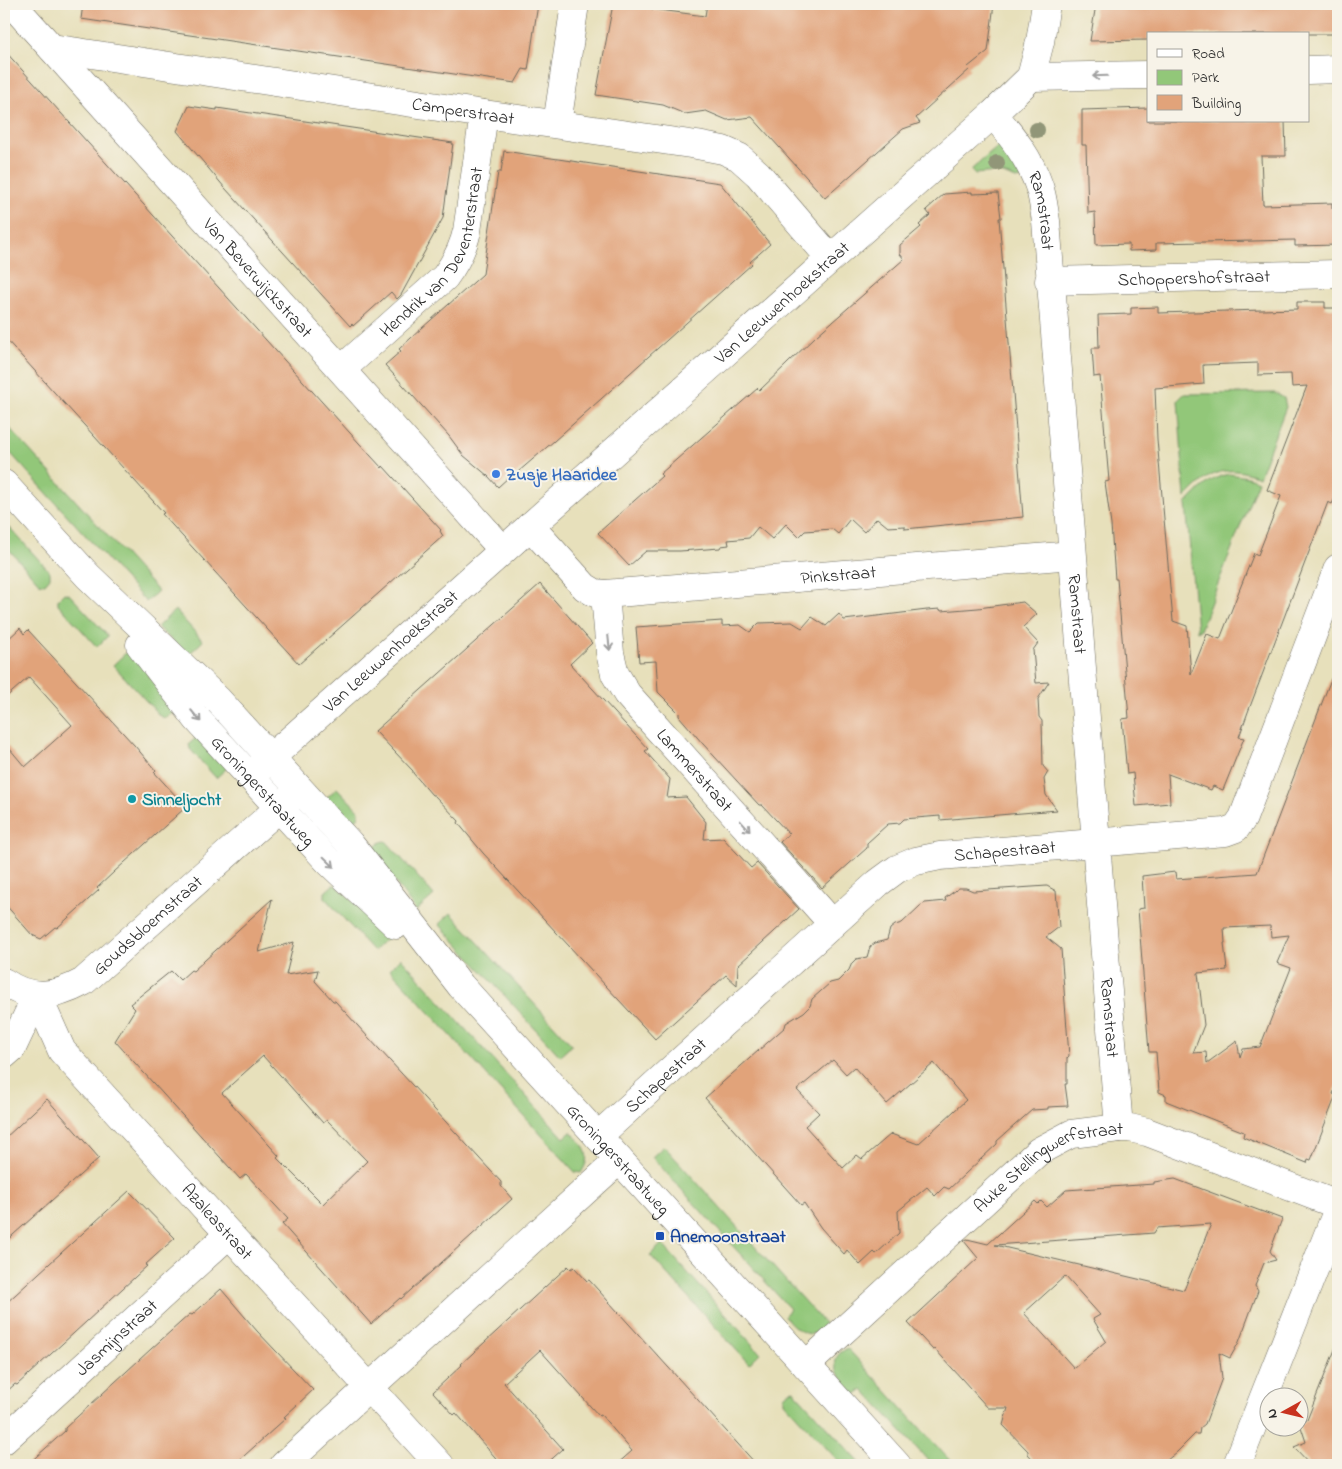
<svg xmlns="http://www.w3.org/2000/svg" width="1342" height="1469" viewBox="0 0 1342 1469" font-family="'Indie Flower',sans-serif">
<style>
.green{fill:#92c779;stroke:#5e7952}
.building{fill:#e1a37a;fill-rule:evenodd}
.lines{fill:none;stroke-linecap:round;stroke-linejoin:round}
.street-casing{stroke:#6d6a5d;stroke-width:29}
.secondary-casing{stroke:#6d6a5d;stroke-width:29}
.street{stroke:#fff;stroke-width:28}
.secondary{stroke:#fff;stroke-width:28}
.tree{fill:#919678}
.oneway{stroke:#a0a0a0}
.shop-dot{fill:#3f7fe0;stroke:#f7f3e8;stroke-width:2}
.culture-dot{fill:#0f9aa8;stroke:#f7f3e8;stroke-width:2}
.transit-dot{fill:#1a4fb4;stroke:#f7f3e8;stroke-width:2}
.labels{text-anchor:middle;stroke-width:4;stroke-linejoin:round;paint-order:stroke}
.street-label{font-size:18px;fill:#2b2b2b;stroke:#f7f3e8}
.shop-label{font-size:18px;font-weight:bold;fill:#366cbe;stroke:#f7f3e8;text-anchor:start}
.culture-label{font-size:18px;font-weight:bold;fill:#0d838f;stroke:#f7f3e8;text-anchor:start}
.transit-label{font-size:18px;font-weight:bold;fill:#164399;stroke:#f7f3e8;text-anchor:start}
</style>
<rect width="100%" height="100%" fill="#f7f3e8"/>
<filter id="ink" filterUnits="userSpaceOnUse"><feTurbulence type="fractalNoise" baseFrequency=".02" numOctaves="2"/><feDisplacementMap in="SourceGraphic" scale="10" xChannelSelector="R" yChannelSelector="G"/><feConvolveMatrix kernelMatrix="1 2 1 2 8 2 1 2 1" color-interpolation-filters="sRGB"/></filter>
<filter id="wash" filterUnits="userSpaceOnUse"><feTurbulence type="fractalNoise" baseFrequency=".0096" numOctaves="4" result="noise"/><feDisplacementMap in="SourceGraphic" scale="20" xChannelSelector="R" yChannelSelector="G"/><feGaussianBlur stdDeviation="1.12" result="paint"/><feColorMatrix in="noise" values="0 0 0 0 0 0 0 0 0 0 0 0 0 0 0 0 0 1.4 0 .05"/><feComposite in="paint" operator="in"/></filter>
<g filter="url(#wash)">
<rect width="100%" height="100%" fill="#e7e0bb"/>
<path class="green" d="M 1001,144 L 1012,159 L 1022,178 L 1016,179 L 998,172 L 974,174 L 972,169 Z
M 1275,393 L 1284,398 L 1286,407 L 1259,477 C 1225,464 1210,471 1185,498 L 1178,400 L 1184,394 Z
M 4,422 L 158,591 L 146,602 L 4,446 Z
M 1229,474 L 1248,477 L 1258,481 L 1200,630 L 1197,631 L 1186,504 C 1199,490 1209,478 1229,474 Z
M 4,527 L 10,528 L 50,572 L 50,578 L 45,584 L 39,583 L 4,544 Z
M 64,593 L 69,594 L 108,636 L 97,647 L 58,604 L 58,599 Z
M 175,610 L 203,641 L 188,655 L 157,627 Z
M 130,649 L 174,711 L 166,718 L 161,717 L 113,665 Z
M 197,737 L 228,767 L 216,778 L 190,749 L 189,744 Z
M 337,788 L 359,811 L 359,817 L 348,825 L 324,800 Z
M 386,841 L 434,895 L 416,911 L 372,850 L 381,842 Z
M 333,885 L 336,885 L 390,936 L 373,951 L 325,898 L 325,892 Z
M 451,913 L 572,1045 L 560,1056 L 439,924 Z
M 401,958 L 564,1138 L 571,1132 C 584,1145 593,1155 581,1173 L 575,1172 L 390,969 Z
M 664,1146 L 824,1323 L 825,1328 C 808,1342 795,1328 784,1316 L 790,1309 L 652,1157 Z
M 662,1244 L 760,1353 L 749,1364 L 650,1255 Z
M 846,1349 L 849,1350 L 954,1465 L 932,1465 L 863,1389 L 855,1395 C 845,1383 822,1361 846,1349 Z
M 794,1390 L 795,1392 L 862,1465 L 842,1465 L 784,1402 L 784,1396 L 790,1391 Z"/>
<g id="blocks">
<path class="building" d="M 83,4 L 538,4 L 528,70 L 523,69 L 515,83 L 81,19 Z
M 613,4 L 653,4 L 652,9 L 705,16 L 707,4 L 994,4 L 988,51 L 968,67 L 970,69 L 916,118 L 920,123 L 903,129 L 825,198 L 752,117 L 727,120 L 706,111 L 685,114 L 663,105 L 596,95 Z
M 1096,4 L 1338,4 L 1338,34 L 1148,34 L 1148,40 L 1090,41 Z
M 4,50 L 359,443 L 382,468 L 383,466 L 441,530 L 440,531 L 443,536 L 299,664 L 162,514 L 164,513 L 4,337 Z
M 189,106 L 217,110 L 217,108 L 453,143 L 443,218 L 401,295 L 397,299 L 391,292 L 353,326 L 352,324 L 350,326 L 225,188 L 177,131 Z
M 1148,108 L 1148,121 L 1285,121 L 1286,156 L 1261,156 L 1263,205 L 1332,203 L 1332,208 L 1338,208 L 1338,245 L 1295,246 L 1295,240 L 1253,241 L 1156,243 L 1156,250 L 1129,251 L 1129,244 L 1096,245 L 1095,212 L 1088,213 L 1086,145 L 1082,145 L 1082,110 Z
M 504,151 L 720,183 L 770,244 L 750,262 L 752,264 L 554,441 L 511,478 L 510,476 L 498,487 L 488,476 L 463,455 L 449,436 L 385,365 L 401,351 L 399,349 L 422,328 L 483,274 L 498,172 L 501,172 Z
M 972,192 L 972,194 L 998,193 L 1001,218 L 999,218 L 1023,517 L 905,529 L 905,526 L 888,527 L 877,518 L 864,532 L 850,519 L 838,534 L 832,529 L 818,530 L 805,531 L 799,537 L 786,524 L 772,539 L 758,527 L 749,538 L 728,540 L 729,545 L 721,546 L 720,548 L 680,551 L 646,551 L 629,566 L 598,533 L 662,476 L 660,474 L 758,388 L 760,390 L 816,336 L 904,259 L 900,254 L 900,245 L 921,227 L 919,225 L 930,215 L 926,210 L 944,194 Z
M 1297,302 L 1325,302 L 1325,308 L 1338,308 L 1338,492 L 1332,504 L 1328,502 L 1248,712 L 1239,737 L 1244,738 L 1223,790 L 1213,786 L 1211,790 L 1168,774 L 1170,803 L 1136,806 L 1133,773 L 1127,774 L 1122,719 L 1129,718 L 1117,579 L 1115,579 L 1111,525 L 1105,482 L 1109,481 L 1100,376 L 1094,377 L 1092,348 L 1099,348 L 1098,315 L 1131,314 L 1131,308 L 1158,307 L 1158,313 L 1297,309 ZM 1258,363 L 1258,375 L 1291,374 L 1292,387 L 1307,386 L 1267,490 L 1281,496 L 1258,555 L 1254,553 L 1220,639 L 1207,634 L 1191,674 L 1187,626 L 1173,621 L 1157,439 L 1155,388 L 1204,384 L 1203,365 Z
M 540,584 L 592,643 L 570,664 L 648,749 L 645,751 L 670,779 L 667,798 L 686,797 L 706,822 L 704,839 L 723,838 L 751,868 L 757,863 L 799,909 L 738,965 L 737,985 L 726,975 L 655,1039 L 483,853 L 458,823 L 459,821 L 434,795 L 432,795 L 413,773 L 413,771 L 375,731 Z
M 1023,602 L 1037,614 L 1023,627 L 1038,643 L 1033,650 L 1036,683 L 1049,682 L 1038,699 L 1039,717 L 1042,721 L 1043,766 L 1048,772 L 1044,779 L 1046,795 L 1057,810 L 940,820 L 940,816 L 904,819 L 900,823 L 888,824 L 867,843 L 867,848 L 822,888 L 780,842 L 789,834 L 762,805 L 759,805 L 703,744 L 679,716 L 679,713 L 658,692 L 656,661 L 639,662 L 636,627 L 722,621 L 722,626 L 740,625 L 750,632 L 759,623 L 792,622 L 802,628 L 812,617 L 826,626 L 839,614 L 844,620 L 927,610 L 940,609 L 941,611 L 978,608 Z
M 20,628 L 24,634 L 28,630 L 135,746 L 156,771 L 154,772 L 186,807 L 114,872 L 97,888 L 99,890 L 57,928 L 55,927 L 41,939 L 32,935 L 4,903 L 4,742 L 25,767 L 72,725 L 29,677 L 4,699 L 4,643 Z
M 1336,666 L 1338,666 L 1338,1082 L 1333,1094 L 1336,1095 L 1311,1160 L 1308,1159 L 1307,1163 L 1243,1137 L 1244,1132 L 1166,1101 L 1166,1095 L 1159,1092 L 1156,1052 L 1149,1052 L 1138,909 L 1144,908 L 1142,876 L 1175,872 L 1176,879 L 1257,873 ZM 1270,926 L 1271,937 L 1289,935 L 1277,963 L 1291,968 L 1260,1047 L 1243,1049 L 1240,1057 L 1237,1041 L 1207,1063 L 1206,1052 L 1193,1053 L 1204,1025 L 1198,973 L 1227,970 L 1224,943 L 1225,943 L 1224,928 Z
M 1047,886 L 1056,891 L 1059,927 L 1046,937 L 1061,949 L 1069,1056 L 1067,1058 L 1067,1084 L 1065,1084 L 1068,1106 L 1048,1107 L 1048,1109 L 1032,1110 L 997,1141 L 997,1144 L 949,1189 L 944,1187 L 935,1196 L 927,1187 L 898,1211 L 899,1233 L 876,1254 L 874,1252 L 860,1265 L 847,1250 L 844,1254 L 821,1228 L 804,1203 L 801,1205 L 705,1098 L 785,1027 L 786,1023 L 804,1012 L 810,1006 L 812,999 L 830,983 L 838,981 L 849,970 L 852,963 L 856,959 L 867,957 L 870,947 L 875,943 L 887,940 L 890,929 L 895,925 L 902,923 L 920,906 L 925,903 L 946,901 L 945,898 L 959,888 L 966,888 L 973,891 ZM 833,1060 L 846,1074 L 854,1067 L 887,1104 L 934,1063 L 966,1100 L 918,1144 L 891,1134 L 862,1159 L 857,1155 L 843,1168 L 805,1126 L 819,1113 L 797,1090 Z
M 272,899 L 259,952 L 294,942 L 286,975 L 318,970 L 315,981 L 333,1001 L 335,1001 L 501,1182 L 501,1186 L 512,1199 L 401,1299 L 400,1298 L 371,1324 L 282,1224 L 288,1219 L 246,1174 L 240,1179 L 115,1041 L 135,1009 L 130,1004 L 171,971 L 180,980 L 191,970 L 193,971 ZM 263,1056 L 323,1123 L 327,1120 L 367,1161 L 323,1204 L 277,1158 L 279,1156 L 222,1093 Z
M 47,1099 L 99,1158 L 4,1243 L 4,1139 Z
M 1175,1179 L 1282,1219 L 1270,1251 L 1276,1260 L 1264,1263 L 1255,1286 L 1258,1291 L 1239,1342 L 1230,1358 L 1219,1353 L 1222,1378 L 1205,1424 L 1200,1428 L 1199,1434 L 1195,1434 L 1177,1452 L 1161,1465 L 1038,1465 L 1028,1454 L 1028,1451 L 1003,1425 L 1008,1408 L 988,1408 L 935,1349 L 933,1350 L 908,1323 L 978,1258 L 964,1241 L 967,1239 L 988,1244 L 1035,1201 L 1038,1204 L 1041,1201 L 1047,1207 L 1066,1190 L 1154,1184 L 1154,1182 ZM 1211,1224 L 1184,1290 L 995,1245 L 1154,1233 L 1157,1228 ZM 1065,1276 L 1100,1315 L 1093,1319 L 1106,1341 L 1074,1368 L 1024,1313 Z
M 129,1191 L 175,1238 L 145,1265 L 147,1266 L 74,1333 L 17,1385 L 15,1384 L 4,1394 L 4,1305 Z
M 568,1266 L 571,1269 L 574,1267 L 587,1281 L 589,1280 L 757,1465 L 616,1465 L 632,1451 L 601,1415 L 599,1416 L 540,1350 L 504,1383 L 563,1449 L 545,1465 L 502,1465 L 456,1413 L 454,1415 L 433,1392 L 462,1365 L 461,1364 Z
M 221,1289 L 257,1331 L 313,1390 L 284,1417 L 286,1418 L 234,1465 L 27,1465 L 65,1431 L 65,1428 L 151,1349 L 190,1314 L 192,1315 Z
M 1336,1347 L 1338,1347 L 1338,1465 L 1311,1465 L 1294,1447 L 1306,1442 L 1300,1424 L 1307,1420 Z"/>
</g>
</g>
<g filter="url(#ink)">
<use href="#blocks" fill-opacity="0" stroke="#6d6a5d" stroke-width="1"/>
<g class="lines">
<g class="street-casing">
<g id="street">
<path id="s1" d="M 12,4 L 503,550"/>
<path id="s2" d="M 52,48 L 484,114 L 697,145 L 723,150 L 739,157 L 758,174 L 830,258"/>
<path d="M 1308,70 L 1338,69"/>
<path d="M 1031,77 L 1148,75"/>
<path d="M 1031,77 L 1040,42 L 1046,4"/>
<path id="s3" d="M 993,114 C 1012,136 1030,159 1039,186 C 1043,197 1044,210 1046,221 L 1119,1128"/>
<path d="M 557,124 L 575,4"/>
<path id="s4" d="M 1049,281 L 1338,274"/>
<path id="s5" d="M 342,369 L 445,277 C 456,262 463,249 467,231 L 484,114"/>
<path id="s6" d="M 530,526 L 585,587 L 595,593 L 605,594 L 1072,555"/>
<path id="s7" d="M 605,594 L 610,653 L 615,674 L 627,694 L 832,923"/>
<path id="s8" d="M 250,776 L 993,114 L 1031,77"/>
<path id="s9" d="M 4,982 C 31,1001 55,997 83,982 L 297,792"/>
<path id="s10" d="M 37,995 L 62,1051 L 440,1465"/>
<path d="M 4,1055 L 12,1048 L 37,995"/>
<path id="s11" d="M 598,1136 L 878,883 L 897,869 L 916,861 L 940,856 L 1225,832 L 1236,828 L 1243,818 L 1338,568"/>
<path id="s12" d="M 806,1365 L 1039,1151 L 1071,1134 L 1119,1128 L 1130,1128 L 1147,1132 L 1338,1205"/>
<path id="s13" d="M 4,1440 L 229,1234"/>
<path d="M 284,1465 L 619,1160"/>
<path d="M 1237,1465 L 1338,1209"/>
</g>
</g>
<g class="secondary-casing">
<g id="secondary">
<path id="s14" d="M 4,484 L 88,576 L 218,700 L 350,844 L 461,986 L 897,1465"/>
<path id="s15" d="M 140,645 L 197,719 L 329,862 L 396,925"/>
</g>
</g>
<use href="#street" class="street"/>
<use href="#secondary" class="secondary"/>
</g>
<g class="tree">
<circle cx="1037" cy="130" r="8"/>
<circle cx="997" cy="163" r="8"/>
</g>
<defs><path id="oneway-shaft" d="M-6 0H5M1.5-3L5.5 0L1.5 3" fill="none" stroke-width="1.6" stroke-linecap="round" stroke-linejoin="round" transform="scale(1.25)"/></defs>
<g class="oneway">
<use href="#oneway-shaft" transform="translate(1100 76) rotate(178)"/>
<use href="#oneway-shaft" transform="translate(609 643) rotate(84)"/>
<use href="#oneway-shaft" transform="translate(196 716) rotate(50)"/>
<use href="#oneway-shaft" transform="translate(745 826) rotate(48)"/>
<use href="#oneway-shaft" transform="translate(329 862) rotate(44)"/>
</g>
</g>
<circle class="shop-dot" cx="496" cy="474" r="5"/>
<circle class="culture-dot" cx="132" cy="799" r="5"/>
<rect class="transit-dot" x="655" y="1231" width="10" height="10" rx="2.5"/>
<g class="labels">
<g class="street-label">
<text dy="6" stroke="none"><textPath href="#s2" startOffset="416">Camperstraat</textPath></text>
<text dy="6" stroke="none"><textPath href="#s3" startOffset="111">Ramstraat</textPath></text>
<text dy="6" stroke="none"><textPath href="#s5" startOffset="154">Hendrik van Deventerstraat</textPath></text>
<text dy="6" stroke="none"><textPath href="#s1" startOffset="368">Van Beverwijckstraat</textPath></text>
<text dy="6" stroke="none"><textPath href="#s4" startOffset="145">Schoppershofstraat</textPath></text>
<text dy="6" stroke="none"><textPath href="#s8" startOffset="712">Van Leeuwenhoekstraat</textPath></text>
<text dy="6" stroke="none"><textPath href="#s6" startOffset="338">Pinkstraat</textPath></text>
<text dy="6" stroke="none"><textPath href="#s3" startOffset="516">Ramstraat</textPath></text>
<text dy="6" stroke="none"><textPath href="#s8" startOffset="188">Van Leeuwenhoekstraat</textPath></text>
<text dy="6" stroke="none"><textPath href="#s7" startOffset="206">Lammerstraat</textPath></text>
<text dy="6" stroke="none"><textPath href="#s15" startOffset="191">Groningerstraatweg</textPath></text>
<text dy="6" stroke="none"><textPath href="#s11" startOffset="511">Schapestraat</textPath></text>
<text dy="6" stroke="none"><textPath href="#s9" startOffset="170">Goudsbloemstraat</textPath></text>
<text dy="6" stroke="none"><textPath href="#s3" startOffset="921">Ramstraat</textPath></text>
<text dy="6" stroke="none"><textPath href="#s11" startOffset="91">Schapestraat</textPath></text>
<text dy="6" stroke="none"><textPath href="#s14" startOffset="914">Groningerstraatweg</textPath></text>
<text dy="6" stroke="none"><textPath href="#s12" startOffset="318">Auke Stellingwerfstraat</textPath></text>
<text dy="6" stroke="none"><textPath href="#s10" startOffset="292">Azaleastraat</textPath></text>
<text dy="6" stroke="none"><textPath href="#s13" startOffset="152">Jasmijnstraat</textPath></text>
</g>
<g class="shop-label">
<text x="506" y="480">Zusje Haaridee</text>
</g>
<g class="culture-label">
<text x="142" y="805">Sinneljocht</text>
</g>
<g class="transit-label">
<text x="670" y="1242">Anemoonstraat</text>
</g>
</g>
<rect width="1342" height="1469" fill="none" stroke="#f7f3e8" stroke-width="20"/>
<rect x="1147" y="32" width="162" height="90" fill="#f7f3e8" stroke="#a5a39c"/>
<rect x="1157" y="49" width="25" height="8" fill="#ffffff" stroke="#a5a39c"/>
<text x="1192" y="58" font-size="15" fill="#2b2b2b">Road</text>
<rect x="1157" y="70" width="25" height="15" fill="#92c779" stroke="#a5a39c"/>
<text x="1192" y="82" font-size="15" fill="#2b2b2b">Park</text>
<rect x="1157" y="95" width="25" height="15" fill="#e1a37a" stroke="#a5a39c"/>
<text x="1192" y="108" font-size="15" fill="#2b2b2b">Building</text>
<g transform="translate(1284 1412) rotate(262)"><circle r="24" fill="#f7f3e8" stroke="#a5a39c"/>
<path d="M0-4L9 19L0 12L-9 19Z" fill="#c8321e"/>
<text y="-8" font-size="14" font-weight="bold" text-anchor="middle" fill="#2b2b2b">N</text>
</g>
</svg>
